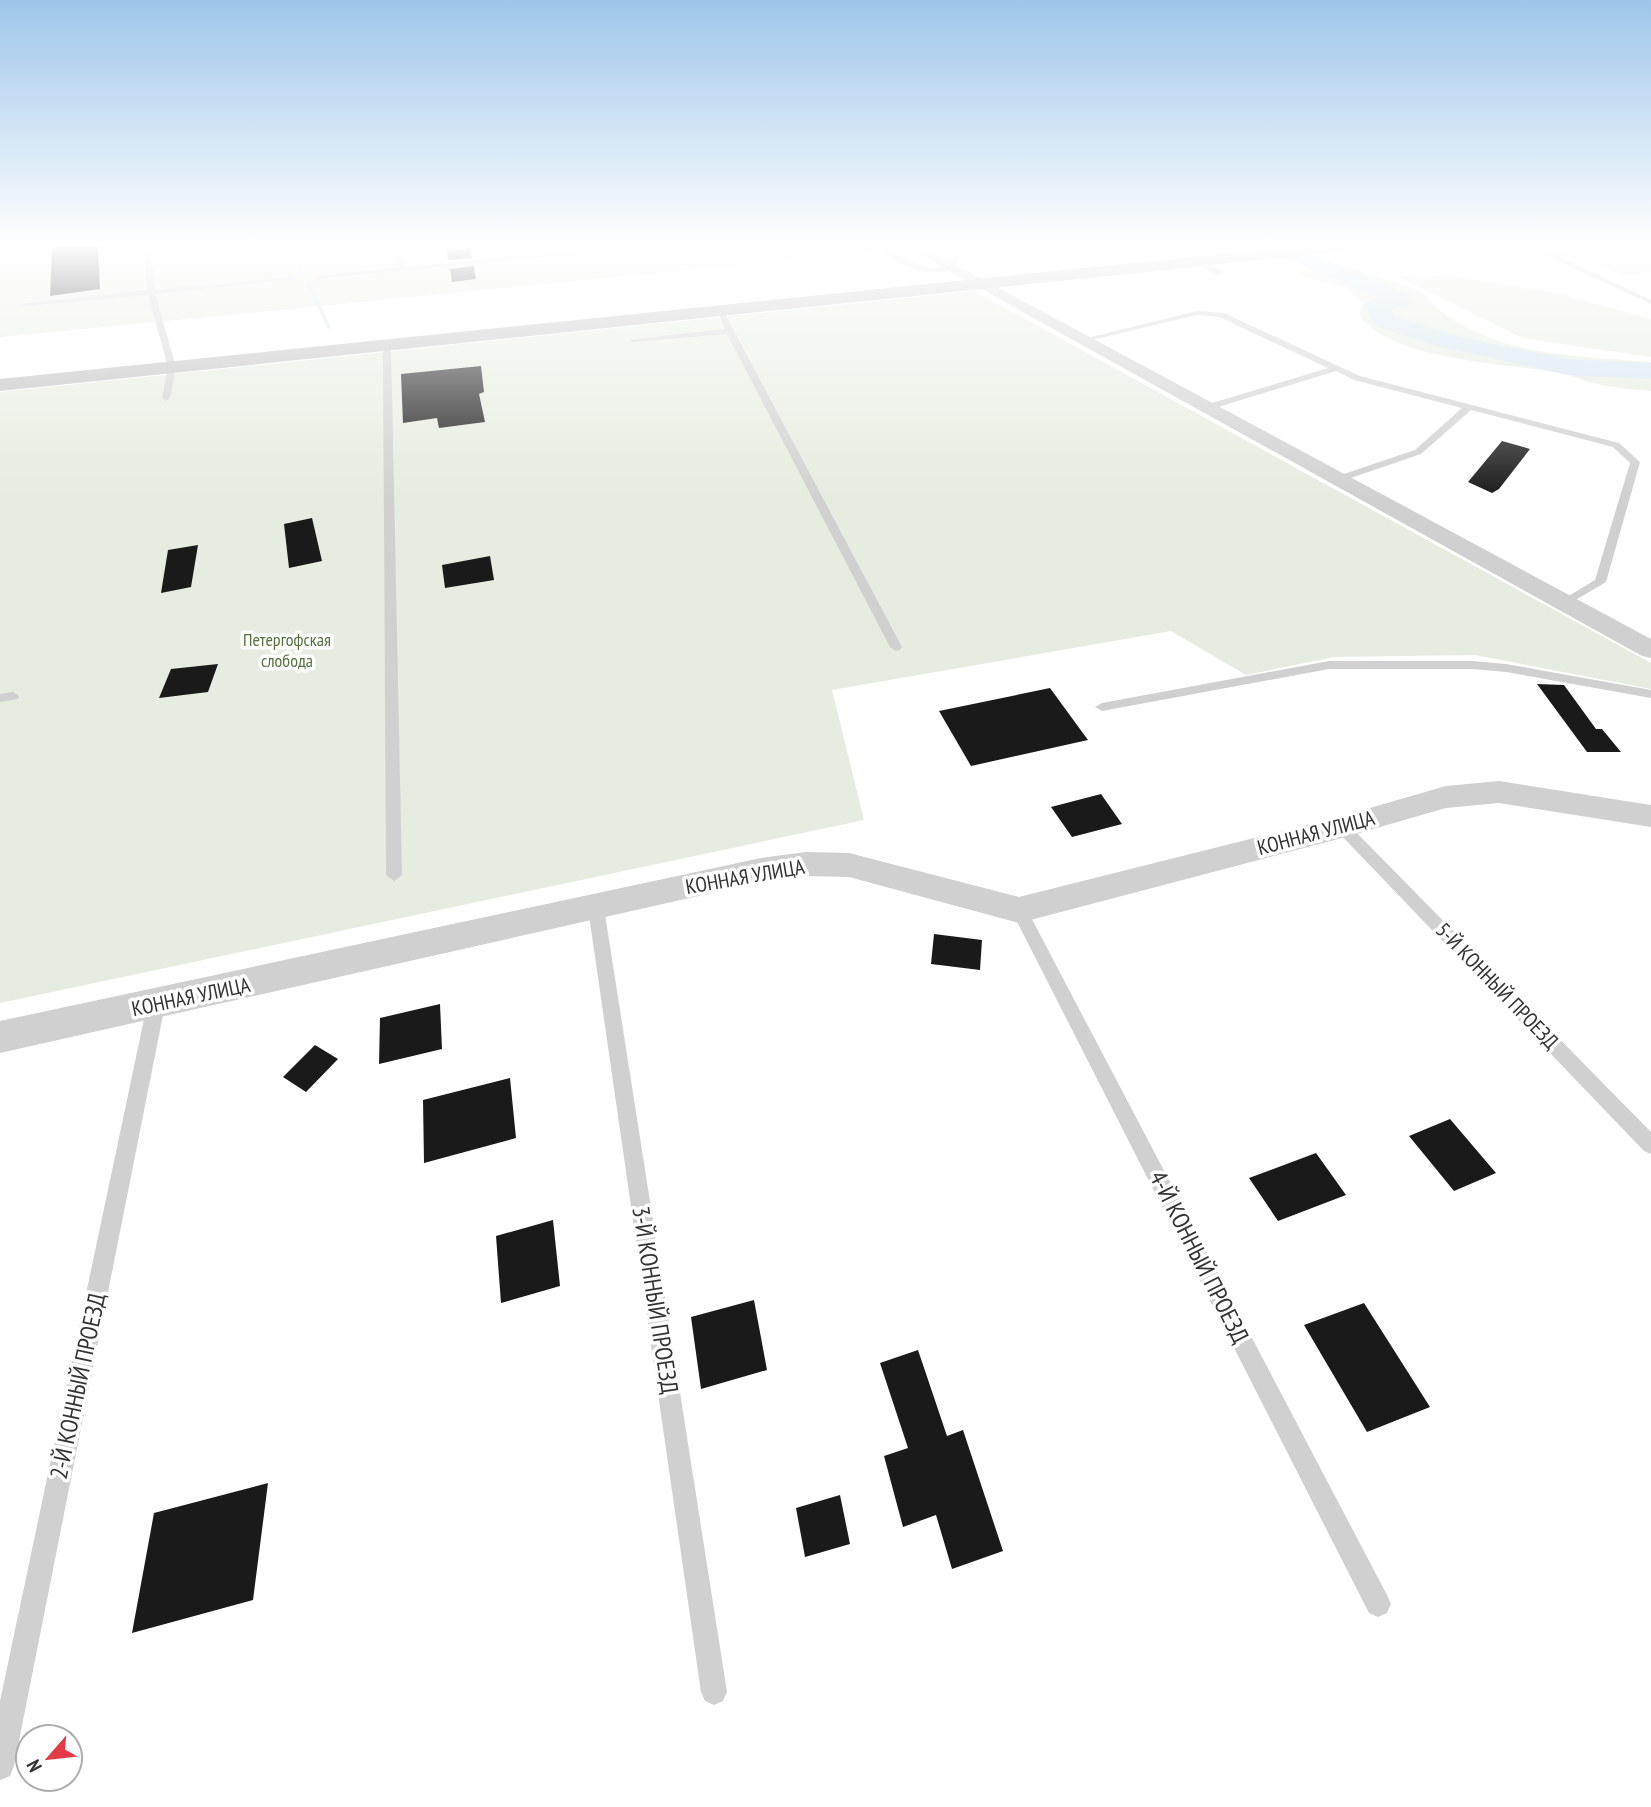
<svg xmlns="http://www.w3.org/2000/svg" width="1651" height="1807" viewBox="0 0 1651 1807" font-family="'PT Sans Narrow',sans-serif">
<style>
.green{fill:#e6ecdf}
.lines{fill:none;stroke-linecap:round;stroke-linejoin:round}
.stream{stroke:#cfe2ee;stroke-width:3.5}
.river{fill:#cfe2ee;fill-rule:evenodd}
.building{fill:#1a1a1a}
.lane{fill:#d0d0d0;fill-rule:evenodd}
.street{fill:#d0d0d0;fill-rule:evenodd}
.secondary{fill:#bdbdbd;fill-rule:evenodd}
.labels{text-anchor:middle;stroke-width:7;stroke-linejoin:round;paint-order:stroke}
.far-park-label{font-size:18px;fill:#56703f;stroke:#fff}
.street-label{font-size:21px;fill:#333;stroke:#fff}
.near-street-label{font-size:24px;fill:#333;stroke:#fff}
</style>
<rect width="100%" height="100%" fill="#fff"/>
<path class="green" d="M 0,246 L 891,246 L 898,250 L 0,337 Z
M 1630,254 L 1651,264 L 1651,272 L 1621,275 L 1586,259 Z
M 1338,266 C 1354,269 1413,286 1425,295 C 1429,298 1431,304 1436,307 C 1449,318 1466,328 1482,335 C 1531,356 1598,358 1651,362 L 1651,391 C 1633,389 1615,388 1597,384 C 1583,381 1570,374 1556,372 C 1507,364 1385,359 1359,314 L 1363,303 L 1347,288 L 1305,277 L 1298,271 Z
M 1445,275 L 1557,293 L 1651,319 L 1651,357 L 1522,338 L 1399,277 Z
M 974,291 L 1651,663 L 1651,689 L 1475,655 L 1334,657 L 1246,675 L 1171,631 L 832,690 L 864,820 L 0,1003 L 0,392 Z"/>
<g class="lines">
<path class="stream" d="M 290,246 L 329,327
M 0,251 L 1,246"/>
<path class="river" d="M 1266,246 L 1294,246 L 1408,295 L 1412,300 L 1408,305 L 1391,310 L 1394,316 L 1452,335 L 1567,359 L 1651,363 L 1651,379 L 1567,375 L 1437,346 L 1375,326 L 1365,306 L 1369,301 L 1379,298 L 1269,251 Z"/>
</g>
<path class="building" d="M 52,246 L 98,246 L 100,289 L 50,296 Z
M 470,249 L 472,258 L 448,260 L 447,251 Z
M 474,266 L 476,279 L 452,282 L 450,269 Z
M 481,366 L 484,392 L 479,394 L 485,422 L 439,428 L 437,418 L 403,423 L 401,374 Z
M 1502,441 L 1530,449 L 1499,489 L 1492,493 L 1468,482 Z
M 312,518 L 322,561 L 289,568 L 284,524 Z
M 198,545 L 191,587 L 161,593 L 168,550 Z
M 490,556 L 494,580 L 445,588 L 442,565 Z
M 218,664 L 208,692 L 159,698 L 171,669 Z
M 1537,684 L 1564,685 L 1596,729 L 1602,729 L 1621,752 L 1587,752 Z
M 1050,688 L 1088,740 L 971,766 L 939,711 Z
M 1101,794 L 1122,824 L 1072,837 L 1051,807 Z
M 934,934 L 982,940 L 980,970 L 931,964 Z
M 440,1004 L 442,1049 L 379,1064 L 380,1018 Z
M 315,1045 L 338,1059 L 306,1092 L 283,1077 Z
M 510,1078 L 516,1138 L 424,1163 L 423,1100 Z
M 1450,1119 L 1496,1173 L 1454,1191 L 1409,1136 Z
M 1316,1153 L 1346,1195 L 1278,1221 L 1249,1178 Z
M 553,1220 L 560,1286 L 501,1303 L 496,1236 Z
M 754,1300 L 767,1370 L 701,1389 L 691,1317 Z
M 1364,1303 L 1430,1407 L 1367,1432 L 1304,1325 Z
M 918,1350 L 947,1436 L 963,1430 L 1003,1551 L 952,1569 L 936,1515 L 903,1527 L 884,1456 L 908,1448 L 880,1363 Z
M 268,1483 L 253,1600 L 132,1633 L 154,1513 Z
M 840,1495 L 850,1544 L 805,1557 L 796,1508 Z"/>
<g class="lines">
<path class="lane" d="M 144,246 L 150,246 L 155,290 L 292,277 L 296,279 L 155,294 L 176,367 L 170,398 L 166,401 L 162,398 L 168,367 L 148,295 L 25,306 L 21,304 L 147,290 Z
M 388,246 L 394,246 L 407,267 L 631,246 L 654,246 L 317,279 L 313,277 L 400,267 Z
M 874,246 C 902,246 933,292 957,252 L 948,246 L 956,246 L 964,251 C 960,259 955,267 946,271 C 923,278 889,260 874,246 Z
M 1516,246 L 1525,246 L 1550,253 L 1651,246 L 1558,256 L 1651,300 L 1651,304 L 1547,256 Z
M 1197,259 L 1223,271 L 1224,273 L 1217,275 L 1195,262 Z
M 717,310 L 724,312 L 902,647 L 900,650 L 896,651 L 890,647 L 727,334 L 633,342 L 629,340 L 725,329 Z
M 1197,311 L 1224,313 L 1360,376 L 1619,443 L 1640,462 L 1606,582 L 1567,605 L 1559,605 L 1557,603 L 1595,580 L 1630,463 L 1613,447 L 1471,410 L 1421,454 L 1336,483 L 1332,482 L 1332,478 L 1415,450 L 1462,408 L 1354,380 L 1336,371 L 1205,411 L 1200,408 L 1202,406 L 1328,368 L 1219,317 L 1197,315 L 1083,342 L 1079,340 Z
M 387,344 L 391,346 L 402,875 L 394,881 L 386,875 L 383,346 Z
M 1329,661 L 1472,661 L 1506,664 L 1651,690 L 1651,698 L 1506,672 L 1472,669 L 1329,669 L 1102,711 L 1095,707 L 1102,703 Z
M 13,692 L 19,696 L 18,699 L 0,702 L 0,694 Z
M 1342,822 L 1347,823 L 1651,1132 L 1651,1154 L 1644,1151 L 1337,831 L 1335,827 L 1337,823 Z
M 596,902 L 602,904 L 604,908 L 727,1692 L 723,1701 L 714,1705 L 705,1701 L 701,1692 L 588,908 L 590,904 Z
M 1019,904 L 1025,906 L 1387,1595 L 1391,1604 L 1387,1613 L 1378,1617 L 1369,1613 L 1011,910 L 1013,906 Z
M 156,998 L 162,1000 L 165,1005 L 14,1766 L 10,1776 L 0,1780 L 0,1701 L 147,1005 L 150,1000 Z"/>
<path class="street" d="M 904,246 L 921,246 L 1651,639 L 1651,658 L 1642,656 Z
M 1499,781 L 1651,805 L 1651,827 L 1499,803 L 1446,808 L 1342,838 L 1019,923 L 849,877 L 806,876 L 761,882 L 0,1053 L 0,1021 L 761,858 L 806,852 L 849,853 L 1019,897 L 1342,816 L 1446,786 Z"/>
<path class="secondary" d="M 1300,246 L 1355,246 L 1347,251 L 0,391 L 0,379 Z"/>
</g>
<linearGradient id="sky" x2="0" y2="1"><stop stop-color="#9ec6ea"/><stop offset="0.49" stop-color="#fff"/><stop offset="1" stop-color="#fff" stop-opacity="0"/></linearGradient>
<rect width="1651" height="499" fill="url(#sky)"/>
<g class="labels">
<g class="far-park-label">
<text x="287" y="646">Петергофская<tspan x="287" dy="21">слобода</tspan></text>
</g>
<g class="street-label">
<text transform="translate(1316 833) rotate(-15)" y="7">КОННАЯ УЛИЦА</text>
<text transform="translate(745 877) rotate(-10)" y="7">КОННАЯ УЛИЦА</text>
<text transform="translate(1497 986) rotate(46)" y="7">5-Й КОННЫЙ ПРОЕЗД</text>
<text transform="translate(191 997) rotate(-12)" y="7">КОННАЯ УЛИЦА</text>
</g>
<g class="near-street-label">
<text transform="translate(1199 1257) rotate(63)" y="8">4-Й КОННЫЙ ПРОЕЗД</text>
<text transform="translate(655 1300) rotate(81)" y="8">3-Й КОННЫЙ ПРОЕЗД</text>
<text transform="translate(78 1386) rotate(-78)" y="8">2-Й КОННЫЙ ПРОЕЗД</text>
</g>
</g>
<g transform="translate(49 1758) rotate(242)"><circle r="33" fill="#ffffff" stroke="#adadad" stroke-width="2"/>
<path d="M0-5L12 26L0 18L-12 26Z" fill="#e63946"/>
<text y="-10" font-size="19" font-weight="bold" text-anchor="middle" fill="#333333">N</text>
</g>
</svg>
